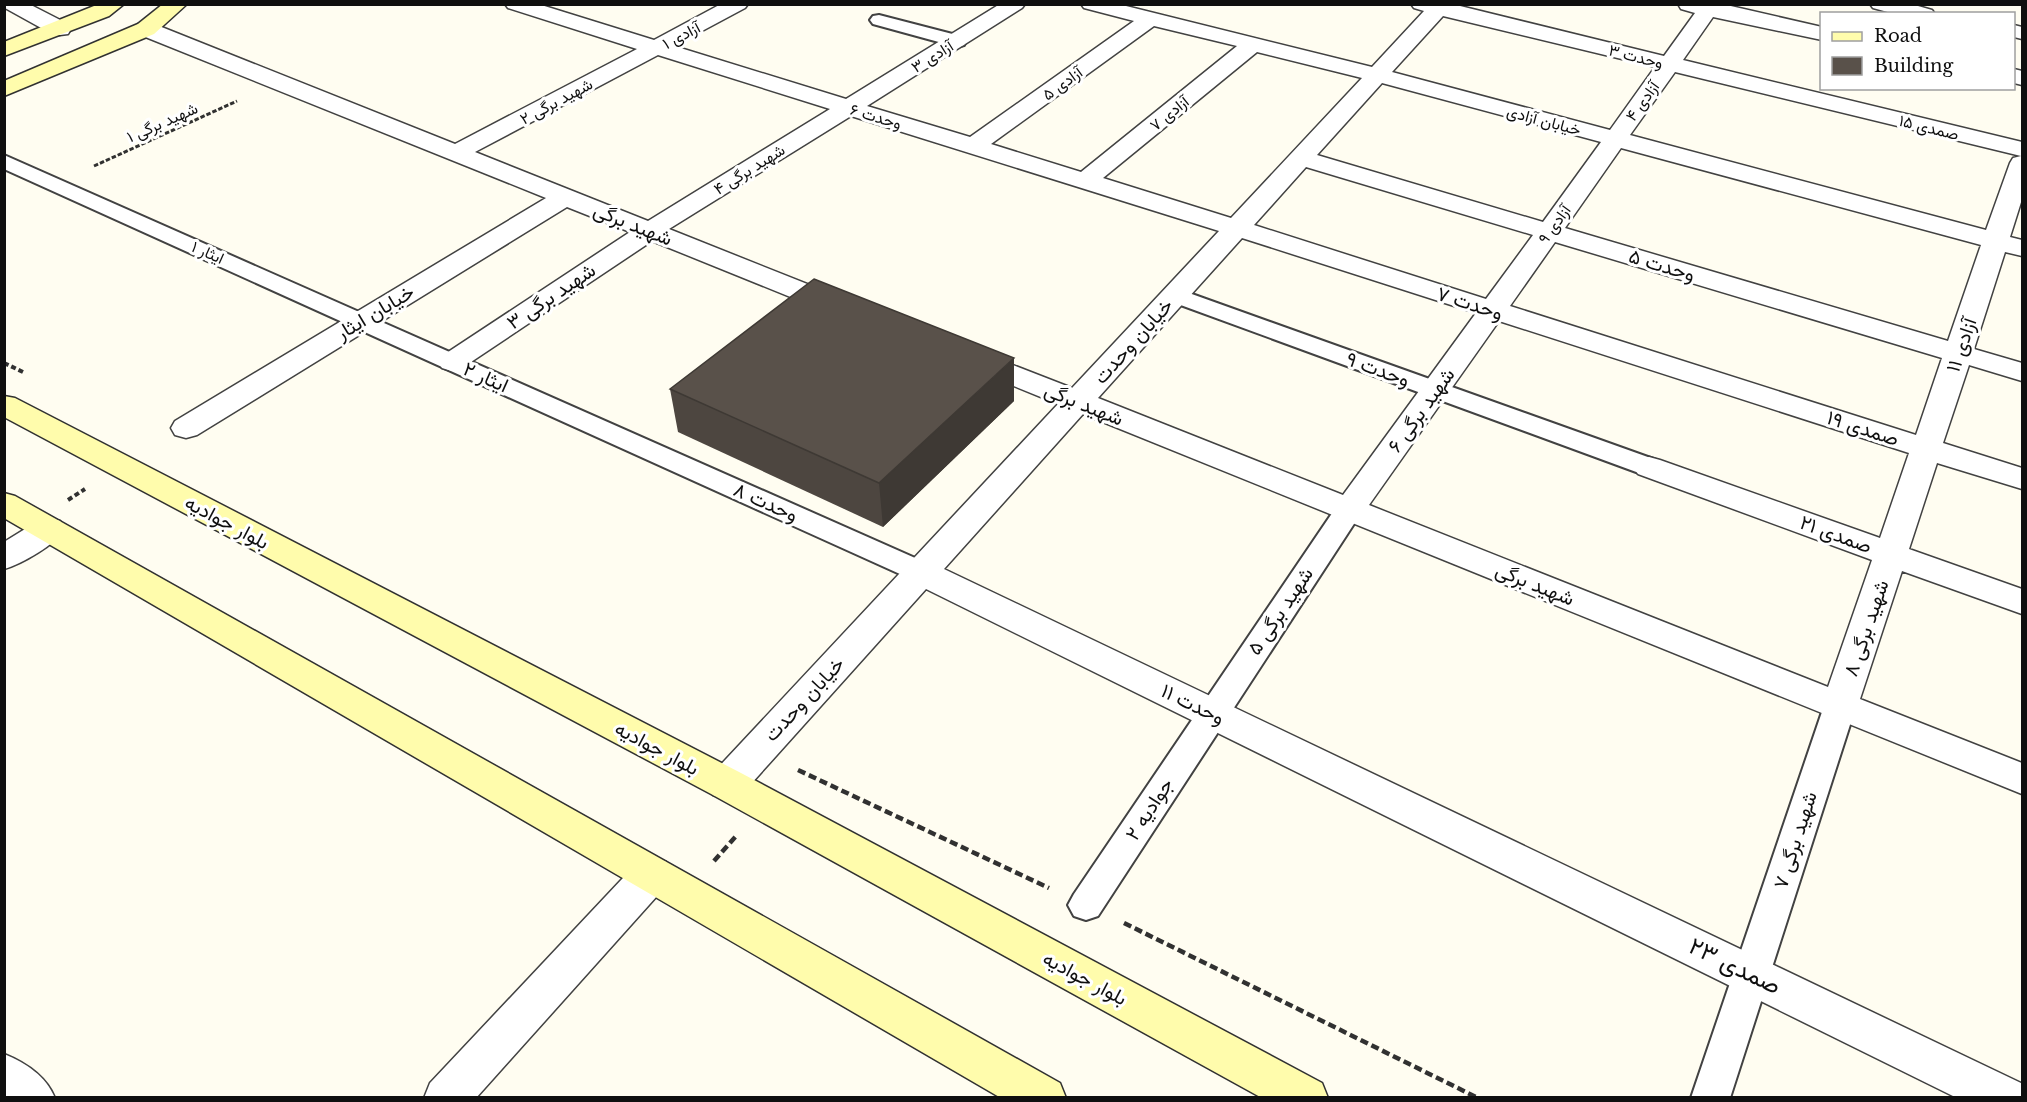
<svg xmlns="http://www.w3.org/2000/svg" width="2027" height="1102" viewBox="0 0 2027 1102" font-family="'Libre Baskerville',Vazirmatn,serif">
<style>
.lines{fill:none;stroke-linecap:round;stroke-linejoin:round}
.service-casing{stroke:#424242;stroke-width:4}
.minor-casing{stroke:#424242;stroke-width:3}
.tertiary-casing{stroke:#424242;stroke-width:3}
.secondary-casing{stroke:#313131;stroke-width:3}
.path-far2{stroke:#313131;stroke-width:3;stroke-dasharray:4.5 2;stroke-linecap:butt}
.path-far1{stroke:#313131;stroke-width:4;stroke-dasharray:5 3;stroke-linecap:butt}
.path{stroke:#313131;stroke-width:4.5;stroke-dasharray:8 4;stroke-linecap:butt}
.service{fill:#fff;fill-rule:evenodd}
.minor{fill:#fff;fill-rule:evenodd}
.tertiary{fill:#fff;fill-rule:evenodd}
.secondary{fill:#fffcac;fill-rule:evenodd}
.wall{fill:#4d4640}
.shaded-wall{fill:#3e3934}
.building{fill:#59514a;stroke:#3e3934;stroke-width:1.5}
.labels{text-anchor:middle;stroke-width:6;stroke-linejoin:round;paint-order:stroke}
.far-street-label{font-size:16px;fill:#0f0f0f;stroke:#fff}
.street-label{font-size:20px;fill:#0f0f0f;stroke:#fff}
.near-street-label{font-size:24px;fill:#0f0f0f;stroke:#fff}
</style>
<rect width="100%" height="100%" fill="#fffdf1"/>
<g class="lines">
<g class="service-casing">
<path id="service" d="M 879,15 L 964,37 L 966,41 L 964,45 L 957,47 L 873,24 L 870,20 L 873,16 Z
M 4,155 L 931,565 L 935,572 L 931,579 L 921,582 L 911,579 L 4,169 Z
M 1175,288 L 1659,461 L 1662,467 L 1659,473 L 1649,476 L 1639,473 L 1167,300 L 1163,295 L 1167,290 Z
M 1349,501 L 1359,503 L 1363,510 L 1098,916 L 1086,920 L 1074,916 L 1068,905 L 1074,894 L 1339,503 Z
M 1840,694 L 1851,697 L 1856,706 L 1730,1098 L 1691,1098 L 1824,706 L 1829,697 Z"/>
</g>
<g class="minor-casing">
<path id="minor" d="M 4,4 L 29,4 L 68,24 L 71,29 L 68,34 L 60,35 L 52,34 L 5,8 Z
M 505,4 L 538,4 L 654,40 L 721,4 L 748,4 L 745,8 L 674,46 L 846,99 L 1000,4 L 1025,4 L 1022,8 L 867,106 L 970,137 L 1134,21 L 1084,8 L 1081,4 L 1118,4 L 1372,67 L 1424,11 L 1414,8 L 1411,4 L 1452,4 L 1664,56 L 1695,13 L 1681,9 L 1678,4 L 1722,4 L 1822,27 L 1822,40 L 1713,17 L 1683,60 L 2022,142 L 2022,199 L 2010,237 L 2022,240 L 2022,256 L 2005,252 L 1974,349 L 2022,363 L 2022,381 L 1969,365 L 1943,443 L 2022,468 L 2022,489 L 1937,463 L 1909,549 L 2022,589 L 2022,614 L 1902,571 L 1860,699 L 2022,763 L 2022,794 L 1083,414 L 944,569 L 2021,1083 L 2022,1098 L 1957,1098 L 926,589 L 741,795 L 727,799 L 713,795 L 708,784 L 713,773 L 1058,404 L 962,365 L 958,359 L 962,353 L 972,350 L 982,353 L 1072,388 L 1219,231 L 851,116 L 669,229 L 850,301 L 854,307 L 850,313 L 840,315 L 830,313 L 652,241 L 462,368 L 452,371 L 442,368 L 438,362 L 442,356 L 630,232 L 567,207 L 197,435 L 186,438 L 175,435 L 171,428 L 175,421 L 546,198 L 138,34 L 135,29 L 138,24 L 146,23 L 154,24 L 455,144 L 637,49 L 508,8 ZM 1443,16 L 1655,67 L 1610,130 L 1392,72 ZM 1154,26 L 1237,46 L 1081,172 L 991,144 ZM 1257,52 L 1362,78 L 1231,218 L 1103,178 ZM 658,55 L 830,109 L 648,221 L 475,152 ZM 1675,72 L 2021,156 L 2013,158 L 2010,163 L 1986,230 L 1630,135 ZM 1382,83 L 1601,142 L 1543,222 L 1317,155 ZM 1621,148 L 1981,245 L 1948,341 L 1565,228 ZM 1306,167 L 1533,235 L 1486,299 L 1254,225 ZM 1242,238 L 1476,313 L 1343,495 L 1098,398 ZM 1555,242 L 1942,358 L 1916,435 L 1510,306 ZM 1499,321 L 1909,453 L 1880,538 L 1660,460 L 1649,457 L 1638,460 L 1633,467 L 1638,474 L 1872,560 L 1828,687 L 1369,505 Z
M 2014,69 L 2022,71 L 2022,85 L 2014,83 Z
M 49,518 L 60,521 L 65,529 C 56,544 22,564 4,569 L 4,542 L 38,521 Z
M 652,857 L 666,862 L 672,874 L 666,886 L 476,1098 L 424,1098 L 430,1083 L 638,862 Z
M 4,1054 C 26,1063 46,1076 55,1098 L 4,1098 Z"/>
</g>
<g class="tertiary-casing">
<path id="tertiary" d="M 1870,4 L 1911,4 L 1932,10 L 1935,14 L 1895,14 L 1873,8 Z
M 2014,25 L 2022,27 L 2022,39 L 2014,37 Z"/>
</g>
<g class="secondary-casing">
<path id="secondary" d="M 99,4 L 124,4 L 109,16 L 4,56 L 4,42 Z
M 163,4 L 187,4 L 154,34 L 4,96 L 4,81 L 138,24 Z
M 4,396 L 15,398 L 741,773 L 1322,1083 L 1328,1098 L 1262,1098 L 713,795 L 4,417 Z
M 4,493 L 15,496 L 1060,1083 L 1066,1098 L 1001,1098 L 4,518 Z"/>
</g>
<path class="path-far2" d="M 94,166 L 237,101"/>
<path class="path-far1" d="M 4,363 L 23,372
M 68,500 L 85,489"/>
<path class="path" d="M 798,770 L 1049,888
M 714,861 L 737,835
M 1124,923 L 1478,1098"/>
<use href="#service" class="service"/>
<use href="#minor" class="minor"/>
<use href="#tertiary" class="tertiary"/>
<use href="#secondary" class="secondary"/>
</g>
<path class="wall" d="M 670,389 L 1014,401 L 883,527 L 678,432 Z"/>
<path class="shaded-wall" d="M 1014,358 L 1014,401 L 883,527 L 879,483 Z"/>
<path class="building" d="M 814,279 L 1014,358 L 879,483 L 670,389 Z"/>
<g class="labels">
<g class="far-street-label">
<text transform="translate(681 35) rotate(-28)" y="6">آزادی ۱</text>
<text transform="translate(932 56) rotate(-32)" y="6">آزادی ۳</text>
<text transform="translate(1636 56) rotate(14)" y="6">وحدت ۳</text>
<text transform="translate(1062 83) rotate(-36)" y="6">آزادی ۵</text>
<text transform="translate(556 101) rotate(-28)" y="6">شهید برگی ۲</text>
<text transform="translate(1642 101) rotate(-54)" y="6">آزادی ۴</text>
<text transform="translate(1169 113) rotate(-39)" y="6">آزادی ۷</text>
<text transform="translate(876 116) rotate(17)" y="6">وحدت ۶</text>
<text transform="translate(1544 120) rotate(15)" y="6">خیابان آزادی</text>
<text transform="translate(162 122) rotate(-24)" y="6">شهید برگی ۱</text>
<text transform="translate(1929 127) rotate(14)" y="6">صمدی ۱۵</text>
<text transform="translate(749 169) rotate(-32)" y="6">شهید برگی ۴</text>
<text transform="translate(1554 224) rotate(-54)" y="6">آزادی ۹</text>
<text transform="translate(208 252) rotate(24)" y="6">ایثار ۱</text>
</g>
<g class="street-label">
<text transform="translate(633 224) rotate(22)" y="7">شهید برگی</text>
<text transform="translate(1662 265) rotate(17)" y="7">وحدت ۵</text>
<text transform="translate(551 296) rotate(-34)" y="7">شهید برگی ۳</text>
<text transform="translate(1470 303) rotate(18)" y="7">وحدت ۷</text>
<text transform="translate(375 312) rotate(-31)" y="7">خیابان ایثار</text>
<text transform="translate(1133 341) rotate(-48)" y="7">خیابان وحدت</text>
<text transform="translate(1961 345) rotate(-71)" y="7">آزادی ۱۱</text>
<text transform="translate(1378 369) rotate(20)" y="7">وحدت ۹</text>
<text transform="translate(486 377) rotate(24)" y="7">ایثار ۲</text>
<text transform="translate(1084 404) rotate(22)" y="7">شهید برگی</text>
<text transform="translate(1421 410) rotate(-54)" y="7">شهید برگی ۶</text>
<text transform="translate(1863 428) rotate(18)" y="7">صمدی ۱۹</text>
<text transform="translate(766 502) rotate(24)" y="7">وحدت ۸</text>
<text transform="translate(227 522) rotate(28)" y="7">بلوار جوادیه</text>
<text transform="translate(1836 534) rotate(20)" y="7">صمدی ۲۱</text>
<text transform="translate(1535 584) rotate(22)" y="7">شهید برگی</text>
<text transform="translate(1280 611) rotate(-56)" y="7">شهید برگی ۵</text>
<text transform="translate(1866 628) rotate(-71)" y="7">شهید برگی ۸</text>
<text transform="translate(804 699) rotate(-47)" y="7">خیابان وحدت</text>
<text transform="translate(1193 704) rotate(26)" y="7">وحدت ۱۱</text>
<text transform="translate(657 748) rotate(28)" y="7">بلوار جوادیه</text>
<text transform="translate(1149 809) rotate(-57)" y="7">جوادیه ۲</text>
<text transform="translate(1795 840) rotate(-72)" y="7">شهید برگی ۷</text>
<text transform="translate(1085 978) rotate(28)" y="7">بلوار جوادیه</text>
</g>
<g class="near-street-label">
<text transform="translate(1735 966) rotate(26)" y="8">صمدی ۲۳</text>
</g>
</g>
<rect width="2027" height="1102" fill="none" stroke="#0f0f0f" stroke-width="12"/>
<rect x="1820" y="12" width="195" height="78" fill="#ffffff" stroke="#9f9f9f" stroke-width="1.5"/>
<rect x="1832" y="32" width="30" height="9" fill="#fffcac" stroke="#9f9f9f" stroke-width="1.5"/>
<text x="1874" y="42" font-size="18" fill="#0f0f0f">Road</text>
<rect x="1832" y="57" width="30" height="18" fill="#59514a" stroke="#9f9f9f" stroke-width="1.5"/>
<text x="1874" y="72" font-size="18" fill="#0f0f0f">Building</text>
</svg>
